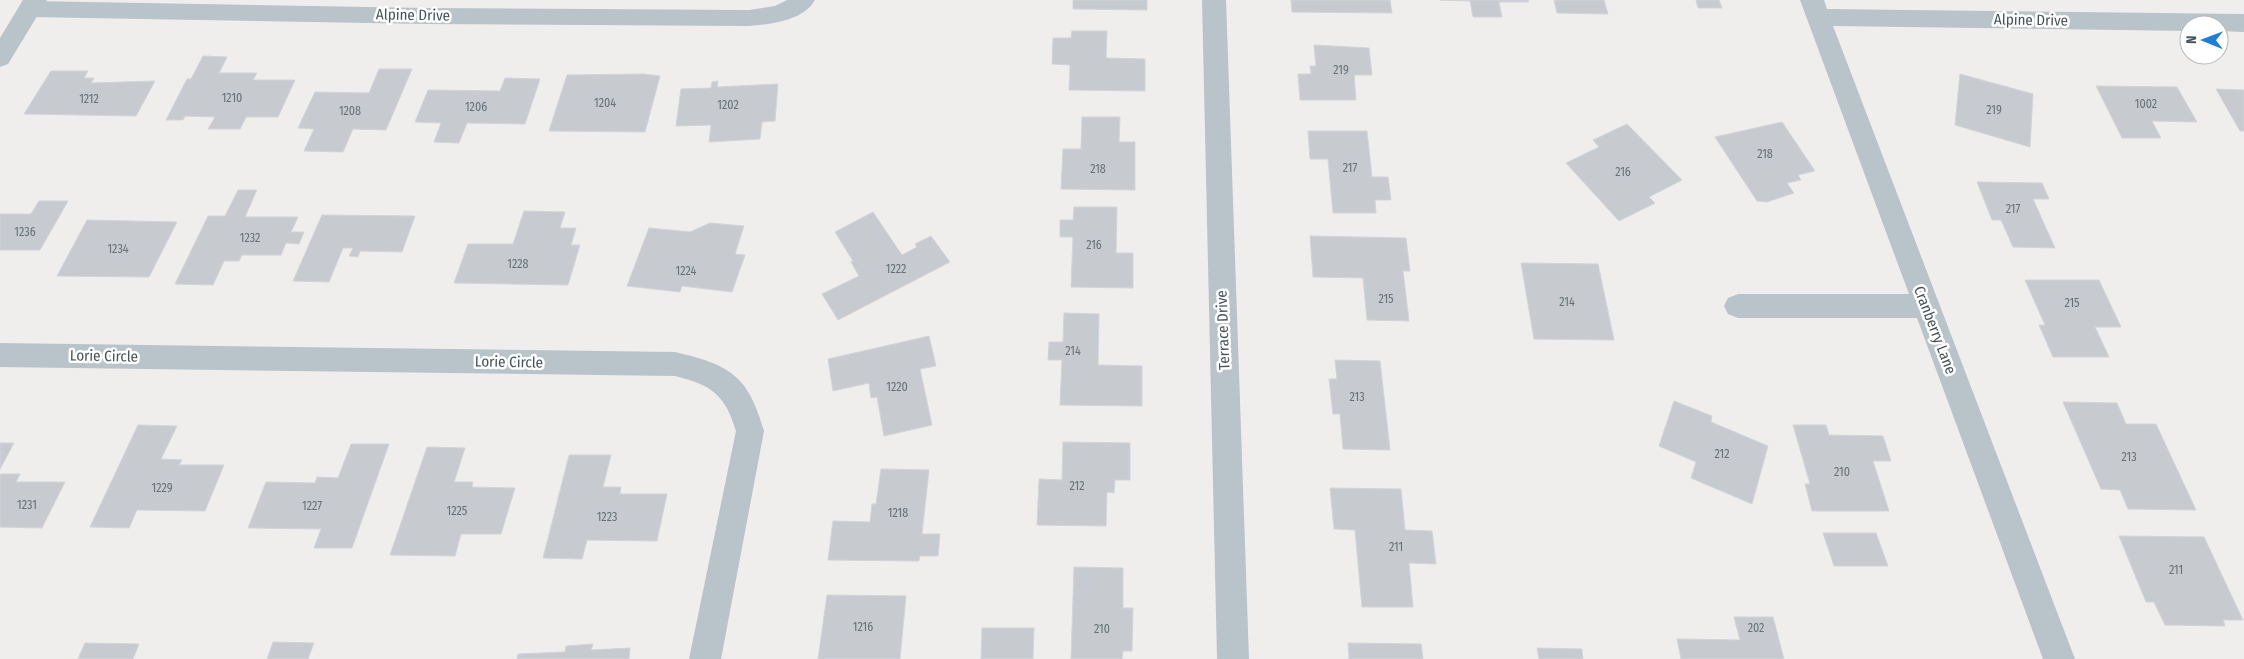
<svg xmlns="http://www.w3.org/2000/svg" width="2244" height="659" viewBox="0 0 2244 659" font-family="'Fira Sans Condensed',sans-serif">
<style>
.building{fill:#c7cbd0;stroke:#d1d4d9}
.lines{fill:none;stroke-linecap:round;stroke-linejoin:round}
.minor{fill:#b9c3ca;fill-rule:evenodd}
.tertiary{fill:#b9c3ca;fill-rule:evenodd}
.labels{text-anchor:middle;stroke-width:5;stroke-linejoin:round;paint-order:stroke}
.number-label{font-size:12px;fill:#667078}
.street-label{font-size:15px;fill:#46525a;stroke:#fff}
</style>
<rect width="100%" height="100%" fill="#f0eded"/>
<path class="building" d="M 1073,0 L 1147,0 L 1147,10 L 1073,9 Z
M 1291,0 L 1390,0 L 1392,13 L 1292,12 Z
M 1440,0 L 1528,0 L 1529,2 L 1499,2 L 1502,17 L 1473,17 L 1470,1 Z
M 1554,0 L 1604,0 L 1608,14 L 1557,13 Z
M 1696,0 L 1719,0 L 1722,8 L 1698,8 Z
M 1072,31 L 1107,31 L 1106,58 L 1145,59 L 1145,91 L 1069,90 L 1070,65 L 1052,64 L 1053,38 L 1071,38 Z
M 1314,45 L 1369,48 L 1372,75 L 1354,75 L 1356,100 L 1300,100 L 1298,74 L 1311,74 L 1310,66 L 1316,66 Z
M 203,56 L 227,57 L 219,73 L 257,73 L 253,80 L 295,80 L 278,117 L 246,117 L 240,129 L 208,129 L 215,117 L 185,116 L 183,120 L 166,120 L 187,79 L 191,79 Z
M 379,69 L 412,69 L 386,130 L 353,129 L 343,152 L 304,151 L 314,129 L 298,128 L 315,92 L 369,93 Z
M 51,71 L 88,71 L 84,78 L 94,78 L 91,83 L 155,81 L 136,116 L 24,114 Z
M 644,74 L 660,76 L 645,132 L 549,131 L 567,75 Z
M 1960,74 L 2033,94 L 2030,147 L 1955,125 Z
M 505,78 L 540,79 L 525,124 L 467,123 L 459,143 L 434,142 L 441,123 L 415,122 L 428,90 L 500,91 Z
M 718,81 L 717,87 L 778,84 L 775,121 L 762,122 L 760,139 L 709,142 L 711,125 L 676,126 L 681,89 L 711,88 L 712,82 Z
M 2096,86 L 2177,87 L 2197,122 L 2152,121 L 2161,138 L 2122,138 Z
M 2216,89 L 2244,90 L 2244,131 L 2240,131 Z
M 1082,117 L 1120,117 L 1119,142 L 1135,142 L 1135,190 L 1061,189 L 1063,149 L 1081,149 Z
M 1782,122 L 1815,171 L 1798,175 L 1801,180 L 1787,183 L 1794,193 L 1767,202 L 1757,201 L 1715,137 Z
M 1627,124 L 1682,180 L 1649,197 L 1655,203 L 1619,221 L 1566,163 L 1599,147 L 1593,140 Z
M 1308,131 L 1367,131 L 1372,177 L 1388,177 L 1391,200 L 1375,200 L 1376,213 L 1333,213 L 1328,159 L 1310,159 Z
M 1977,182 L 2042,183 L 2049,199 L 2033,199 L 2055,248 L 2013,247 L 2001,220 L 1992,220 Z
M 238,190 L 257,190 L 245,217 L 298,217 L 291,232 L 304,232 L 299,244 L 286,243 L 281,255 L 242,255 L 239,261 L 224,261 L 213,285 L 175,284 L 208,216 L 225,216 Z
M 39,201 L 68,201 L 40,250 L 0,250 L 0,214 L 31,214 Z
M 1074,207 L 1117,207 L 1116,253 L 1133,253 L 1133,288 L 1071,287 L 1073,237 L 1060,237 L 1060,220 L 1073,220 Z
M 524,211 L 565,212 L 560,228 L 576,228 L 571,245 L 580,245 L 568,285 L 454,283 L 468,244 L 513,244 Z
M 873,212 L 902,255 L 917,247 L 915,244 L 931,236 L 950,262 L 838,320 L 822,294 L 859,276 L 851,262 L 853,261 L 835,232 Z
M 322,215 L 415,216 L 402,252 L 360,251 L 358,257 L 349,256 L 353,248 L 343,248 L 329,282 L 293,281 Z
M 87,220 L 177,222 L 149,277 L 57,276 Z
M 710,223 L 744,226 L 735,254 L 745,255 L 732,292 L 682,286 L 680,292 L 627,286 L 649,228 L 690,232 Z
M 1310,236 L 1406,238 L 1410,271 L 1403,271 L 1409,321 L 1367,320 L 1363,278 L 1313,277 Z
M 1521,263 L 1598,264 L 1614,340 L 1534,339 Z
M 2025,280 L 2099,280 L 2121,327 L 2095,327 L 2109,357 L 2053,357 L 2039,325 L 2045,325 Z
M 1064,313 L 1099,314 L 1098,365 L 1142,366 L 1142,406 L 1060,405 L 1062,360 L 1048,360 L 1049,342 L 1063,342 Z
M 929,336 L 936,366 L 920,369 L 932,425 L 884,436 L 877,397 L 871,398 L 869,383 L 833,391 L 828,359 Z
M 1335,360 L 1380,361 L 1390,450 L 1343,449 L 1340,414 L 1333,414 L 1329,379 L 1337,379 Z
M 1674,401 L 1712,416 L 1711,422 L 1768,446 L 1752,504 L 1691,478 L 1696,462 L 1659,446 Z
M 2063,402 L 2117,403 L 2126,424 L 2156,424 L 2196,510 L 2128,509 L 2120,490 L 2101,489 Z
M 138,425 L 177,426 L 161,459 L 182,460 L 179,465 L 224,465 L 205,511 L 137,510 L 129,528 L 90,527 Z
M 1793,425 L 1826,425 L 1829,435 L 1883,436 L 1891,461 L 1873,461 L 1889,511 L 1812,511 L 1805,484 L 1810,484 Z
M 1063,442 L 1130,443 L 1130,480 L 1115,480 L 1114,493 L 1107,492 L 1106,526 L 1037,525 L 1039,479 L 1062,480 Z
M 0,443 L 14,443 L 0,469 Z
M 351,444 L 389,444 L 352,548 L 314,548 L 321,529 L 248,528 L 266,482 L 315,483 L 317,477 L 338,478 Z
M 427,447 L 465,448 L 454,482 L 473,482 L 472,487 L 515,488 L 501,534 L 461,534 L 455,556 L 390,555 Z
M 569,455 L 611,455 L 603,487 L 621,487 L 620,494 L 667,494 L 657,541 L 587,540 L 582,559 L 543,558 Z
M 881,469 L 929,470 L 922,534 L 940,534 L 938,556 L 920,556 L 919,561 L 828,560 L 833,521 L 870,522 L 872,504 L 876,504 Z
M 0,474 L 20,474 L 16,482 L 65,482 L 42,528 L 0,527 Z
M 1330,488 L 1401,489 L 1405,530 L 1432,531 L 1436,564 L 1409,563 L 1413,607 L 1362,607 L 1355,530 L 1334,529 Z
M 1823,533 L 1876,533 L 1888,566 L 1834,566 Z
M 2119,536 L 2204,537 L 2243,620 L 2223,620 L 2225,626 L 2165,625 L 2154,602 L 2146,602 Z
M 1074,567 L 1123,568 L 1123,608 L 1133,608 L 1132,651 L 1123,651 L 1122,659 L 1071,659 Z
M 827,595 L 906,596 L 900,659 L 818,659 Z
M 1734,617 L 1773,617 L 1784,659 L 1681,659 L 1677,639 L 1740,640 Z
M 982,628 L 1034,628 L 1033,659 L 981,659 Z
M 273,642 L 314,643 L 308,659 L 267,659 Z
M 85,643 L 139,644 L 133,659 L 78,659 Z
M 1348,643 L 1421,644 L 1423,659 L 1349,659 Z
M 593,644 L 591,650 L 630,648 L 629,659 L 517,659 L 518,654 L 565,652 L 566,646 Z
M 1537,648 L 1582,649 L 1583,659 L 1539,659 Z"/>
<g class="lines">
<path class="minor" d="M 787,0 L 815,0 C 803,21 771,24 749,26 L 426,24 L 30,17 L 22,15 L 18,9 L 22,3 L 30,1 L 426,8 L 749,10 L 775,6 Z
M 1202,0 L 1226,0 L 1249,659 L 1217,659 Z
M 1800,0 L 1824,0 L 1827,9 L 2244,14 L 2244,32 L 2219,31 L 2219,25 L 2189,25 L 2189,31 L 1833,26 L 2075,659 L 2043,659 L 1917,318 L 1738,318 L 1728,314 L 1724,306 L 1728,298 L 1738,294 L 1909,294 Z
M 0,343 L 675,352 C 730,365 748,375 764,431 L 721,659 L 689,659 L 736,431 C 725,394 711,385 675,376 L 0,367 Z"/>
<path class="tertiary" d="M 23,0 L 47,0 L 8,64 L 0,67 L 0,38 Z"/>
</g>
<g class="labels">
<g class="number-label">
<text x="1341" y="74">219</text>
<text x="232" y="102">1210</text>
<text x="89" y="103">1212</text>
<text x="605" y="107">1204</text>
<text x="2146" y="108">1002</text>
<text x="728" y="109">1202</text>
<text x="476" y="111">1206</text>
<text x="1994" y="114">219</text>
<text x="350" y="115">1208</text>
<text x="1765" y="158">218</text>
<text x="1350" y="172">217</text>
<text x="1098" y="173">218</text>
<text x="1623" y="176">216</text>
<text x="2013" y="213">217</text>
<text x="25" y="236">1236</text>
<text x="250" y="242">1232</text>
<text x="1094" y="249">216</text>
<text x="118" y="253">1234</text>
<text x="518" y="268">1228</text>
<text x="896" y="273">1222</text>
<text x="686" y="275">1224</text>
<text x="1386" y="303">215</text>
<text x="1567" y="306">214</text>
<text x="2072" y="307">215</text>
<text x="1073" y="355">214</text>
<text x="897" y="391">1220</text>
<text x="1357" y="401">213</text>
<text x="1722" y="458">212</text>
<text x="2129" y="461">213</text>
<text x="1842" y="476">210</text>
<text x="1077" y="490">212</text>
<text x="162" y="492">1229</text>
<text x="27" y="509">1231</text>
<text x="312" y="510">1227</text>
<text x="457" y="515">1225</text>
<text x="898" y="517">1218</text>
<text x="607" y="521">1223</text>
<text x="1396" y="551">211</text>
<text x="2176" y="574">211</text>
<text x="863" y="631">1216</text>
<text x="1756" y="632">202</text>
<text x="1102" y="633">210</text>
</g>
<g class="street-label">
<text transform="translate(413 15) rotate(1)" y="5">Alpine Drive</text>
<text transform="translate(2031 20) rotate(1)" y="5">Alpine Drive</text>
<text transform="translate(1223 330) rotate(-92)" y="5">Terrace Drive</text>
<text transform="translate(1935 330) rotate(69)" y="5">Cranberry Lane</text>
<text transform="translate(104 356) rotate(1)" y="5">Lorie Circle</text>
<text transform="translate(509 362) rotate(1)" y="5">Lorie Circle</text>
</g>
</g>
<g transform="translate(2204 40) rotate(271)"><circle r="24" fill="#ffffff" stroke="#b5babd"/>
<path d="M0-4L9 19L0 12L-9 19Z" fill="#1f7ed8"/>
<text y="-8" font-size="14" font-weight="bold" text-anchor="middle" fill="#46525a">N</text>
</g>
</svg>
